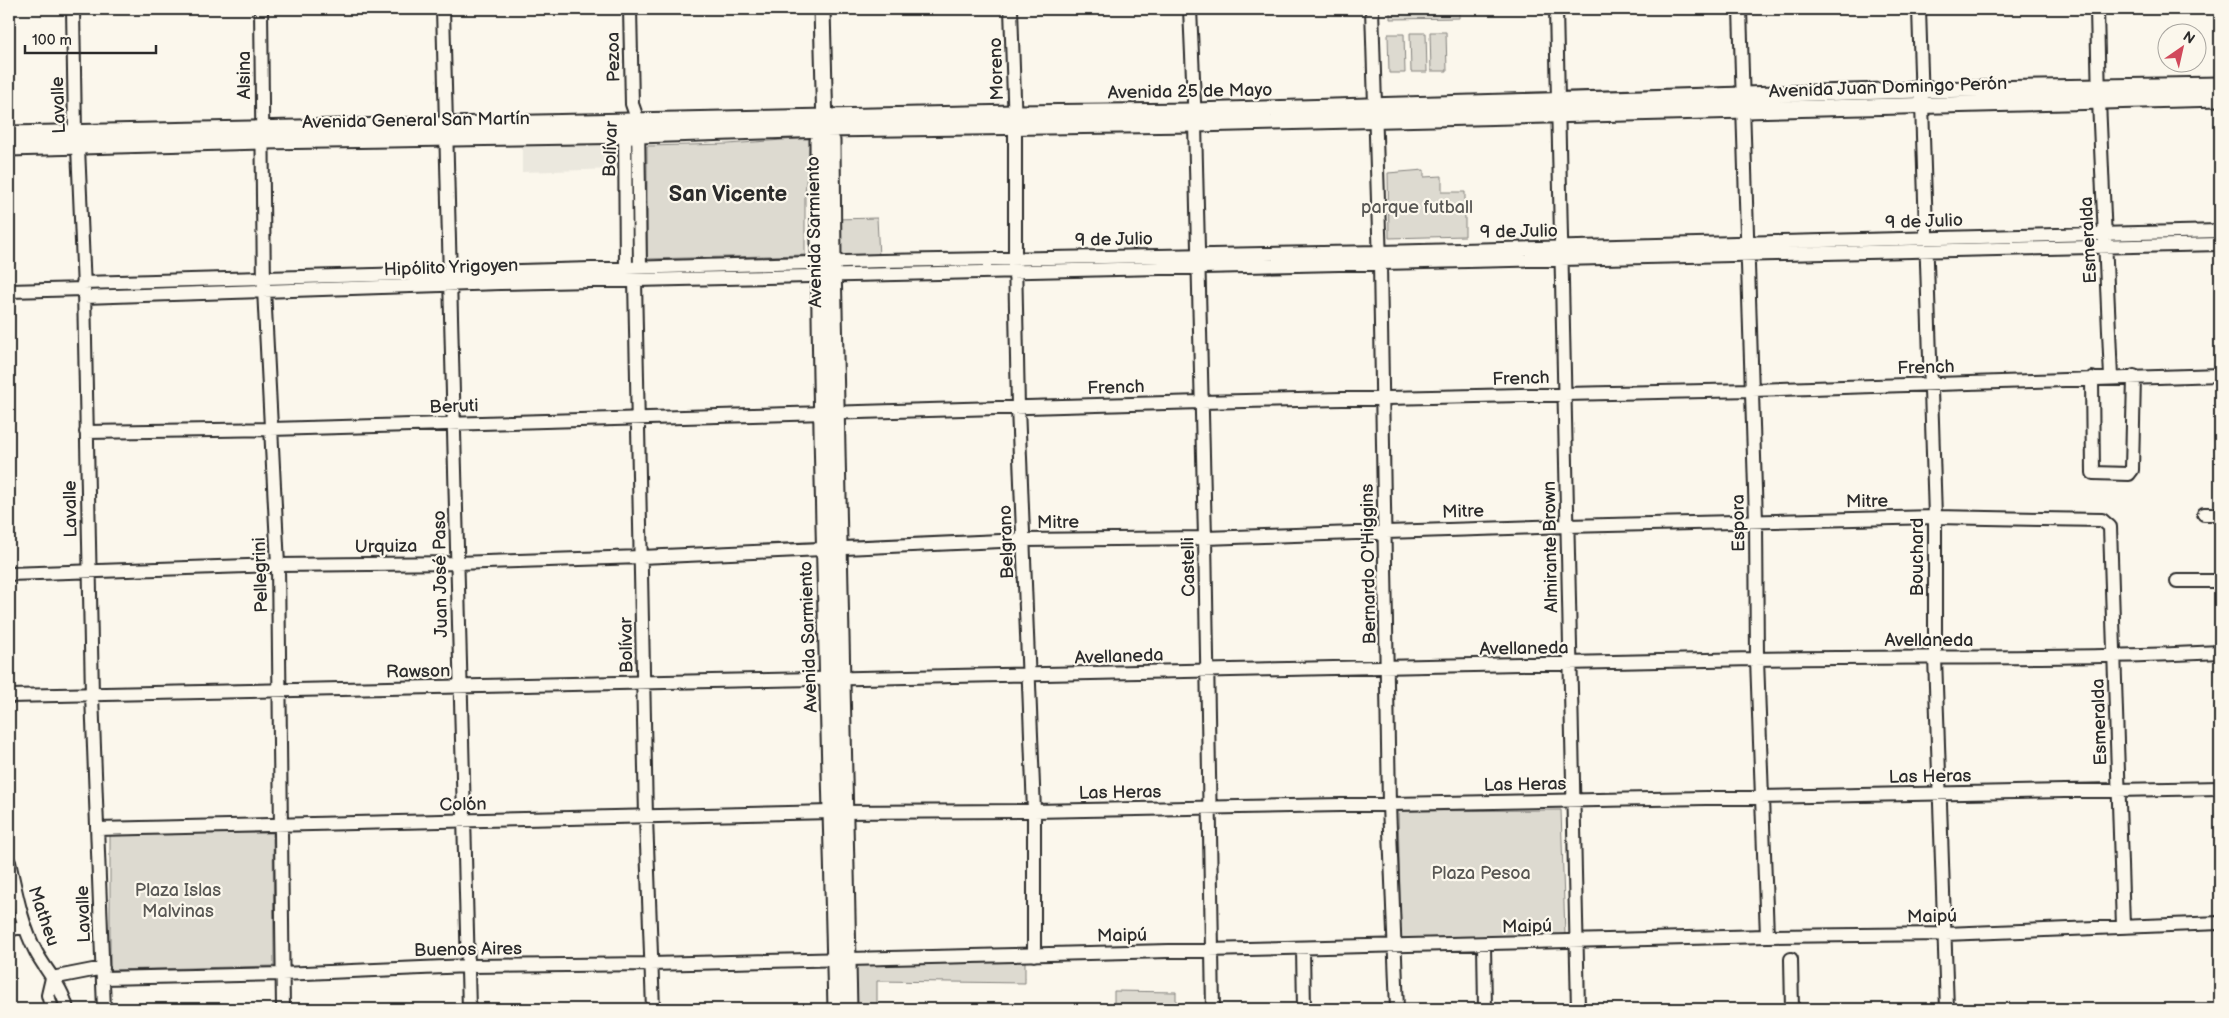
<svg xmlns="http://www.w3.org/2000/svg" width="2229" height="1018" viewBox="0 0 2229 1018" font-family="'Balsamiq Sans',sans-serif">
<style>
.built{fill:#ebe8de}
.green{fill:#dddad0;stroke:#84827e}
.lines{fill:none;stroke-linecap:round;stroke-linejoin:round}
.minor-casing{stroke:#2b2b2b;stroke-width:16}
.major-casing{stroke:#2b2b2b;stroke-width:19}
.minor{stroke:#fbf7ec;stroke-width:12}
.major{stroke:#fbf7ec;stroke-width:15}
.labels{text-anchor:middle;stroke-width:4.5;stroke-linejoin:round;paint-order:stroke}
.street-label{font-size:18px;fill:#2b2b2b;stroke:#fbf7ec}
.park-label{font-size:18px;fill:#585754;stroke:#fbf7ec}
.district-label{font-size:22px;font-weight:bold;fill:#2b2b2b;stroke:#fbf7ec}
</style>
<rect width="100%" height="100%" fill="#fbf7ec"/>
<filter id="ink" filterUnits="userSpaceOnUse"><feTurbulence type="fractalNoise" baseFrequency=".02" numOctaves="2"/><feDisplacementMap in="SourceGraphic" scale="10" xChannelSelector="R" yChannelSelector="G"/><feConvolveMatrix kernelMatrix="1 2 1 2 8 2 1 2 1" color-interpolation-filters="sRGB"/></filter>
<g filter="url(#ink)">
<path class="built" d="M 522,142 L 614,143 L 615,169 L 522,172 Z"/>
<path class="green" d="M 1390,9 L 1459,9 L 1459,18 L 1390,19 Z
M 1446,32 L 1447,71 L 1431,71 L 1430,32 Z
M 1410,33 L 1426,33 L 1427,72 L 1411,72 Z
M 1388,34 L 1404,34 L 1405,73 L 1389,73 Z
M 810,138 L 805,194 L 805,255 L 647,259 L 647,146 L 728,144 Z
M 1424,170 L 1424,177 L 1442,176 L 1442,192 L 1465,192 L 1465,236 L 1389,238 L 1388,173 Z
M 877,218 L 879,257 L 838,258 L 836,219 Z
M 1561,810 L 1565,935 L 1401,938 L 1398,811 Z
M 110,832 L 273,833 L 274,966 L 110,970 Z
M 1025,960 L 1025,983 L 877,981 L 877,1009 L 853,1009 L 852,963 Z
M 1114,991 L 1176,992 L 1176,1009 L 1114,1009 Z"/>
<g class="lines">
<g class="minor-casing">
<path id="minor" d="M 73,9 L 75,132 L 78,147 L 84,289 L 92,695 L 104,1009
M 261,9 L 264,289 L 278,565 L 283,1009
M 443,9 L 469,1009
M 630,9 L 632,104 L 638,121 L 640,268 L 635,281 L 646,817 L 653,1009
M 1011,9 L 1015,127 L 1015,259 L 1018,407 L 1034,811 L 1034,955
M 1190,9 L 1195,124 L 1205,538 L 1213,1009
M 1372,9 L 1380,264 L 1389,805 L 1397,1009
M 1556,9 L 1578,1009
M 1740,9 L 1756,521 L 1757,659 L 1767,936
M 1919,9 L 1935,517 L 1935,657 L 1947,1009
M 2097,9 L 2099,101 L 2111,377
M 625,126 L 626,269 L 631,275
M 83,283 L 881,261 L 1380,252 L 2220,231
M 9,291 L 84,289
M 84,297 L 500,283 L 2220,244
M 2092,378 L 2093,473 L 2129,474 L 2132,470 L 2134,376
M 86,432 L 271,429 L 1201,402 L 1752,390 L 2220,375
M 2204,514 L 2220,514
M 9,574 L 278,565 L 457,563 L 641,557 L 1023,540 L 1205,538 L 1567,526 L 1935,517 L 2102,520 L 2110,527 L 2123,926
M 2177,581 L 2220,581
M 9,696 C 590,683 1172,674 1754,659 C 1909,656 2065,660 2220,652
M 97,829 L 831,812 L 1034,811 L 2220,788
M 9,862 C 16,892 21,924 36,952 C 46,971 63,988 67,1009
M 9,930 L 25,926
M 1484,944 L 1485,1009
M 1303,949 L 1304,1009
M 1791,959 L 1792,1009
M 52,978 L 103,968
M 52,978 L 48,995 L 52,1009
M 103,978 L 282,974 L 468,966 L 651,964 L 1767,936 L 1945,934 L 2220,923"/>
</g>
<g class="major-casing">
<path id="major" d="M 822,9 L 825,129 L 832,141 L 833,263 L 849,1009
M 825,129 L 818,141 C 820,430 829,720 836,1009
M 9,134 L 1015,113 L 1194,111 L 1920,90 L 2220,85
M 9,148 L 263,141 L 638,135 L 825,129 L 1195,124 L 2220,98"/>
</g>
<use href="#minor" class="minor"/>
<use href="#major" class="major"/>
</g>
</g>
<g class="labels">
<g class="street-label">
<text transform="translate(613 57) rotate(-91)" y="6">Pezoa</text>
<text transform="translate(996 69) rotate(-92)" y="6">Moreno</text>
<text transform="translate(244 75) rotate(-90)" y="6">Alsina</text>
<text transform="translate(1888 87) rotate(-2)" y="6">Avenida Juan Domingo Perón</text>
<text transform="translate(1190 91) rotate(-1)" y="6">Avenida 25 de Mayo</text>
<text transform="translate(58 105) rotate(-92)" y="6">Lavalle</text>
<text transform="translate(416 120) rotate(-1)" y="6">Avenida General San Martín</text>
<text transform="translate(610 149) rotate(-88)" y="6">Bolívar</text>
<text transform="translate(1924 221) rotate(-2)" y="6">9 de Julio</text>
<text transform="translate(1519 231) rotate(-1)" y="6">9 de Julio</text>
<text transform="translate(814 232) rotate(-91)" y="6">Avenida Sarmiento</text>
<text transform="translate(1114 239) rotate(-1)" y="6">9 de Julio</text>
<text transform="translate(2088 240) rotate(-93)" y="6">Esmeralda</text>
<text transform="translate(451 267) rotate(-2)" y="6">Hipólito Yrigoyen</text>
<text transform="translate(1926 367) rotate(-2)" y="6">French</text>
<text transform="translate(1521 378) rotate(-2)" y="6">French</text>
<text transform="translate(1116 387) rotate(-2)" y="6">French</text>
<text transform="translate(454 406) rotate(-2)" y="6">Beruti</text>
<text transform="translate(1867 501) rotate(-1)" y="6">Mitre</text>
<text transform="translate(70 509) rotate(-91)" y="6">Lavalle</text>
<text transform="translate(1463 511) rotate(-2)" y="6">Mitre</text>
<text transform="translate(1058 522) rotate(-1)" y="6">Mitre</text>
<text transform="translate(1738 523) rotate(-91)" y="6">Espora</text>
<text transform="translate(1006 542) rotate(-92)" y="6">Belgrano</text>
<text transform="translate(386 546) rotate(-1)" y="6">Urquiza</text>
<text transform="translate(1550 547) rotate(-91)" y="6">Almirante Brown</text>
<text transform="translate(1917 557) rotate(-90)" y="6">Bouchard</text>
<text transform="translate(1368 564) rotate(-91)" y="6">Bernardo O'Higgins</text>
<text transform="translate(1188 567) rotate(-91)" y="6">Castelli</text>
<text transform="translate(440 574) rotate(-91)" y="6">Juan José Paso</text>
<text transform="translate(260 575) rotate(-92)" y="6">Pellegrini</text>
<text transform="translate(808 637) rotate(-92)" y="6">Avenida Sarmiento</text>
<text x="1929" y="646">Avellaneda</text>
<text transform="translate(626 645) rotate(-91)" y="6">Bolívar</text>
<text transform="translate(1524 648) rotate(-1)" y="6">Avellaneda</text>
<text transform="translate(1119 656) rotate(-2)" y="6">Avellaneda</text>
<text transform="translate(418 671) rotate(-1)" y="6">Rawson</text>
<text transform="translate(2099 722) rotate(-92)" y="6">Esmeralda</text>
<text transform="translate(1930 776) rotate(-1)" y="6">Las Heras</text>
<text transform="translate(1525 784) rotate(-1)" y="6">Las Heras</text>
<text transform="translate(1120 792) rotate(-1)" y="6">Las Heras</text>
<text transform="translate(463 804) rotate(-1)" y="6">Colón</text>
<text transform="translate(83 914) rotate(-92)" y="6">Lavalle</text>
<text transform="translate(44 916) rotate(71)" y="6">Matheu</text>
<text transform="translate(1932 916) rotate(-1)" y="6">Maipú</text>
<text transform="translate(1527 926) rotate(-1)" y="6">Maipú</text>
<text transform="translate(1122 935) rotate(-1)" y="6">Maipú</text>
<text transform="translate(468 949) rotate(-1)" y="6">Buenos Aires</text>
</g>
<g class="park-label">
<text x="1417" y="213">parque futball</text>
<text x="1481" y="879">Plaza Pesoa</text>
<text x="178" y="896">Plaza Islas<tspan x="178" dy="21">Malvinas</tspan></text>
</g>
<g class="district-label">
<text x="728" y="201">San Vicente</text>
</g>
</g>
<rect width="2229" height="1018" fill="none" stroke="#fbf7ec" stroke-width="30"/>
<rect x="15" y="15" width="2199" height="988" fill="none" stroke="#2b2b2b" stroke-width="2" filter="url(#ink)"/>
<g transform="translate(2182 48) rotate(34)"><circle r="24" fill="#fbf7ec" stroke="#a8a59f"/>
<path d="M0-4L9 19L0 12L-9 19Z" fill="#d1495b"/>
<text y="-8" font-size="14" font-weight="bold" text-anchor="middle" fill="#2b2b2b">N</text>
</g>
<path d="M25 45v8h131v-8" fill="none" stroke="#2b2b2b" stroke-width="2.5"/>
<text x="32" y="45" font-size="15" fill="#2b2b2b" stroke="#fbf7ec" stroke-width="4" paint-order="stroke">100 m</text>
</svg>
